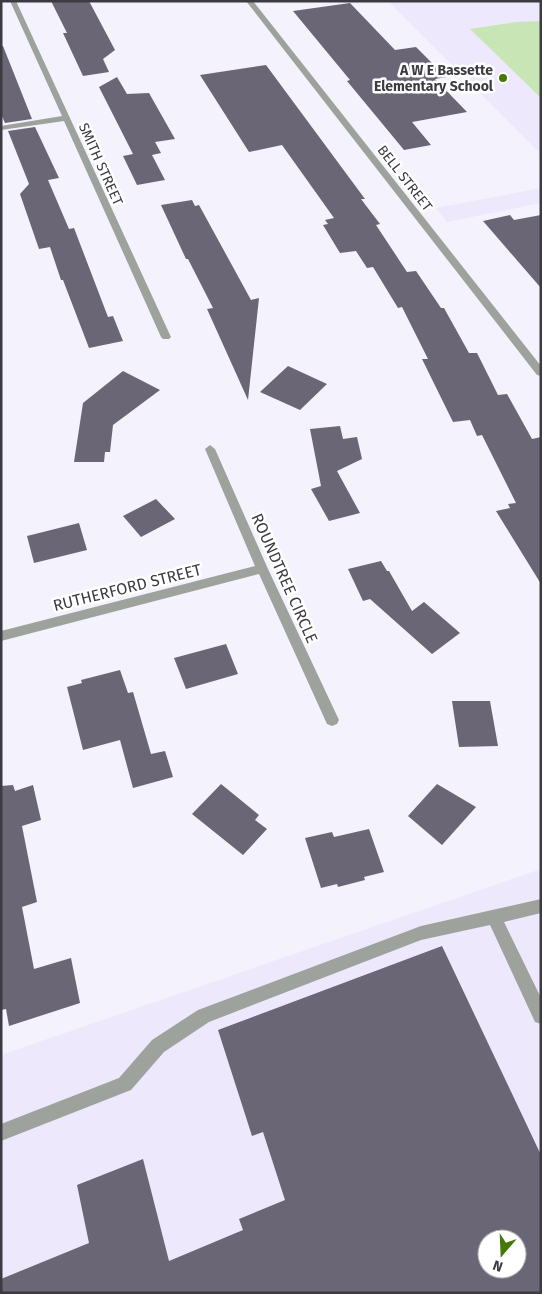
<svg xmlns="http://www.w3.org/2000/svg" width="542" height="1294" viewBox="0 0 542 1294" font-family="'Fira Sans',sans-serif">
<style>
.built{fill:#ede8fc;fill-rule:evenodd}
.green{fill:#c8e5b5}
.building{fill:#6a6676;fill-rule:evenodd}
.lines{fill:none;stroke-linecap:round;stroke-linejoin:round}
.lane{fill:#9ea29c;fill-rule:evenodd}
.street{fill:#9ea29c;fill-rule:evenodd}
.poi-dot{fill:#447907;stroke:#fff;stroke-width:2}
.labels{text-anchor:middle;stroke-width:5;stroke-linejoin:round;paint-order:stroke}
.far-poi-label{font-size:14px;font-weight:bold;fill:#3d3b42;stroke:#fff;text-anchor:end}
.far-street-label{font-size:14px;fill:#3d3b42;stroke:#fff}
.street-label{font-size:16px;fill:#3d3b42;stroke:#fff}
</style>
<rect width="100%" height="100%" fill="#f4f2fc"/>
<path class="built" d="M 388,1 L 541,1 L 541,154 Z
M 541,188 L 541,203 L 447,222 L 436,208 Z
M 541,869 L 541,1293 L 1,1293 L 1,1055 ZM 487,1239 L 517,1239 L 517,1269 L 487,1269 Z"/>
<path class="green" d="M 541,21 L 541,98 L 470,29 L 517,22 Z"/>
<path class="building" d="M 51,1 L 89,1 L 115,50 L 103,59 L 109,72 L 83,76 L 63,33 L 67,33 Z
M 350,3 L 395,50 L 416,47 L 446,77 L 435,79 L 467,112 L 412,122 L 431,145 L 404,150 L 347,81 L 350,80 L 293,11 Z
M 1,46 L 3,46 L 32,119 L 5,123 L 1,114 Z
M 266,65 L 365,199 L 361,199 L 380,224 L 376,225 L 407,272 L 416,271 L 441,308 L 444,308 L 469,353 L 477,353 L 498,395 L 507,394 L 532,439 L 541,437 L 541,584 L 496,511 L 510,508 L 508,504 L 516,503 L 482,435 L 477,436 L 470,420 L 453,422 L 422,359 L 428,359 L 402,307 L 398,308 L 373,267 L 367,268 L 356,251 L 340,253 L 323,225 L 328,224 L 325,220 L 334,218 L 282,145 L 249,152 L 200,75 Z
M 117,77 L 127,94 L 149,93 L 175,139 L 155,142 L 161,153 L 152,155 L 165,180 L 137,185 L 123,156 L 133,154 L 99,87 Z
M 35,127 L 59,178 L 48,180 L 69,229 L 74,228 L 108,317 L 113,316 L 123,341 L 89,348 L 63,280 L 61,280 L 50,247 L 39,249 L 20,194 L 29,184 L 8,131 Z
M 192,200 L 195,206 L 199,205 L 251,300 L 259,298 L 248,400 L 207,309 L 213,308 L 188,259 L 186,259 L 161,205 Z
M 510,215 L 514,220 L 541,215 L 541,288 L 483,221 Z
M 288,366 L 327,384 L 300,410 L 260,392 Z
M 123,371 L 160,390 L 113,425 L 110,452 L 105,452 L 104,462 L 74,462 L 83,403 Z
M 340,426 L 343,439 L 357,437 L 362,459 L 337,471 L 360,513 L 329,521 L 311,489 L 321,486 L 310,429 Z
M 156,499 L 175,519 L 141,537 L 123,516 Z
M 79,523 L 87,550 L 34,563 L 27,536 Z
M 381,561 L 387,571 L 389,571 L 412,611 L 424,602 L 460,633 L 432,654 L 370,599 L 363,601 L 348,569 Z
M 226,644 L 238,674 L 186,689 L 174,658 Z
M 120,670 L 128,693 L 133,692 L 151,754 L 165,751 L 173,777 L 133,788 L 120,740 L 83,750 L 67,687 L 82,683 L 81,680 Z
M 452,701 L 490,701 L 498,746 L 459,747 Z
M 221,784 L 259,815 L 255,820 L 267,829 L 243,855 L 192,814 Z
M 437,784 L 476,807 L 442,845 L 408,816 Z
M 13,785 L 15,791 L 33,785 L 41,820 L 22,826 L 37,902 L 22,907 L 34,969 L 71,958 L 80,1003 L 9,1026 L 6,1009 L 1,1010 L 1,786 Z
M 369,829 L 384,872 L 364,877 L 365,880 L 338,887 L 337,884 L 321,888 L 305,838 L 332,832 L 334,837 Z
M 442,946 L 541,1155 L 541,1293 L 1,1293 L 1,1279 L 89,1243 L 77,1185 L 143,1159 L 169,1261 L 243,1230 L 239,1219 L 285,1200 L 263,1132 L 252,1136 L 218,1030 ZM 487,1239 L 517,1239 L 517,1269 L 487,1269 Z"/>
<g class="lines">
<path class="lane" d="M 541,899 L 541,913 L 504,922 L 541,998 L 541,1024 L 535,1022 L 490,925 L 421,940 L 209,1022 L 164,1052 L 131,1090 L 1,1141 L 1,1124 L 119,1078 L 152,1040 L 198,1010 L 421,926 Z"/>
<path class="street" d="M 10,1 L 16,1 L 171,337 L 169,339 L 163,339 L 161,337 L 64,121 L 1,130 L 1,126 L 62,116 Z
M 246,1 L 253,1 L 541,366 L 541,376 L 537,375 Z
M 210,445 L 215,449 L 268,569 L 339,720 L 337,724 L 332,726 L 327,724 L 259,574 L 1,641 L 1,631 L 255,566 L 205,449 Z"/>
</g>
<circle class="poi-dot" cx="503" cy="78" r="5"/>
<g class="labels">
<g class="far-poi-label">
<text x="493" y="75">A W E Bassette<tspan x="493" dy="16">Elementary School</tspan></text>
</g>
<g class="far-street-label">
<text transform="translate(101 164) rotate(66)" y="5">SMITH STREET</text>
<text transform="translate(405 178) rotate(52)" y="5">BELL STREET</text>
</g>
<g class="street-label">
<text transform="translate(285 578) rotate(66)" y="6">ROUNDTREE CIRCLE</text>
<text transform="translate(127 587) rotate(-14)" y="6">RUTHERFORD STREET</text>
</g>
</g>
<rect width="542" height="1294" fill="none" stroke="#3d3b42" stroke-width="5"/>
<g transform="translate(502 1254) rotate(199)"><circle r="24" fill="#ffffff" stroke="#b1b1b3"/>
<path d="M0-4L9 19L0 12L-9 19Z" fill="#447907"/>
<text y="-8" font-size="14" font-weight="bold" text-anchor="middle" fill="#3d3b42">N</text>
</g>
</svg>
